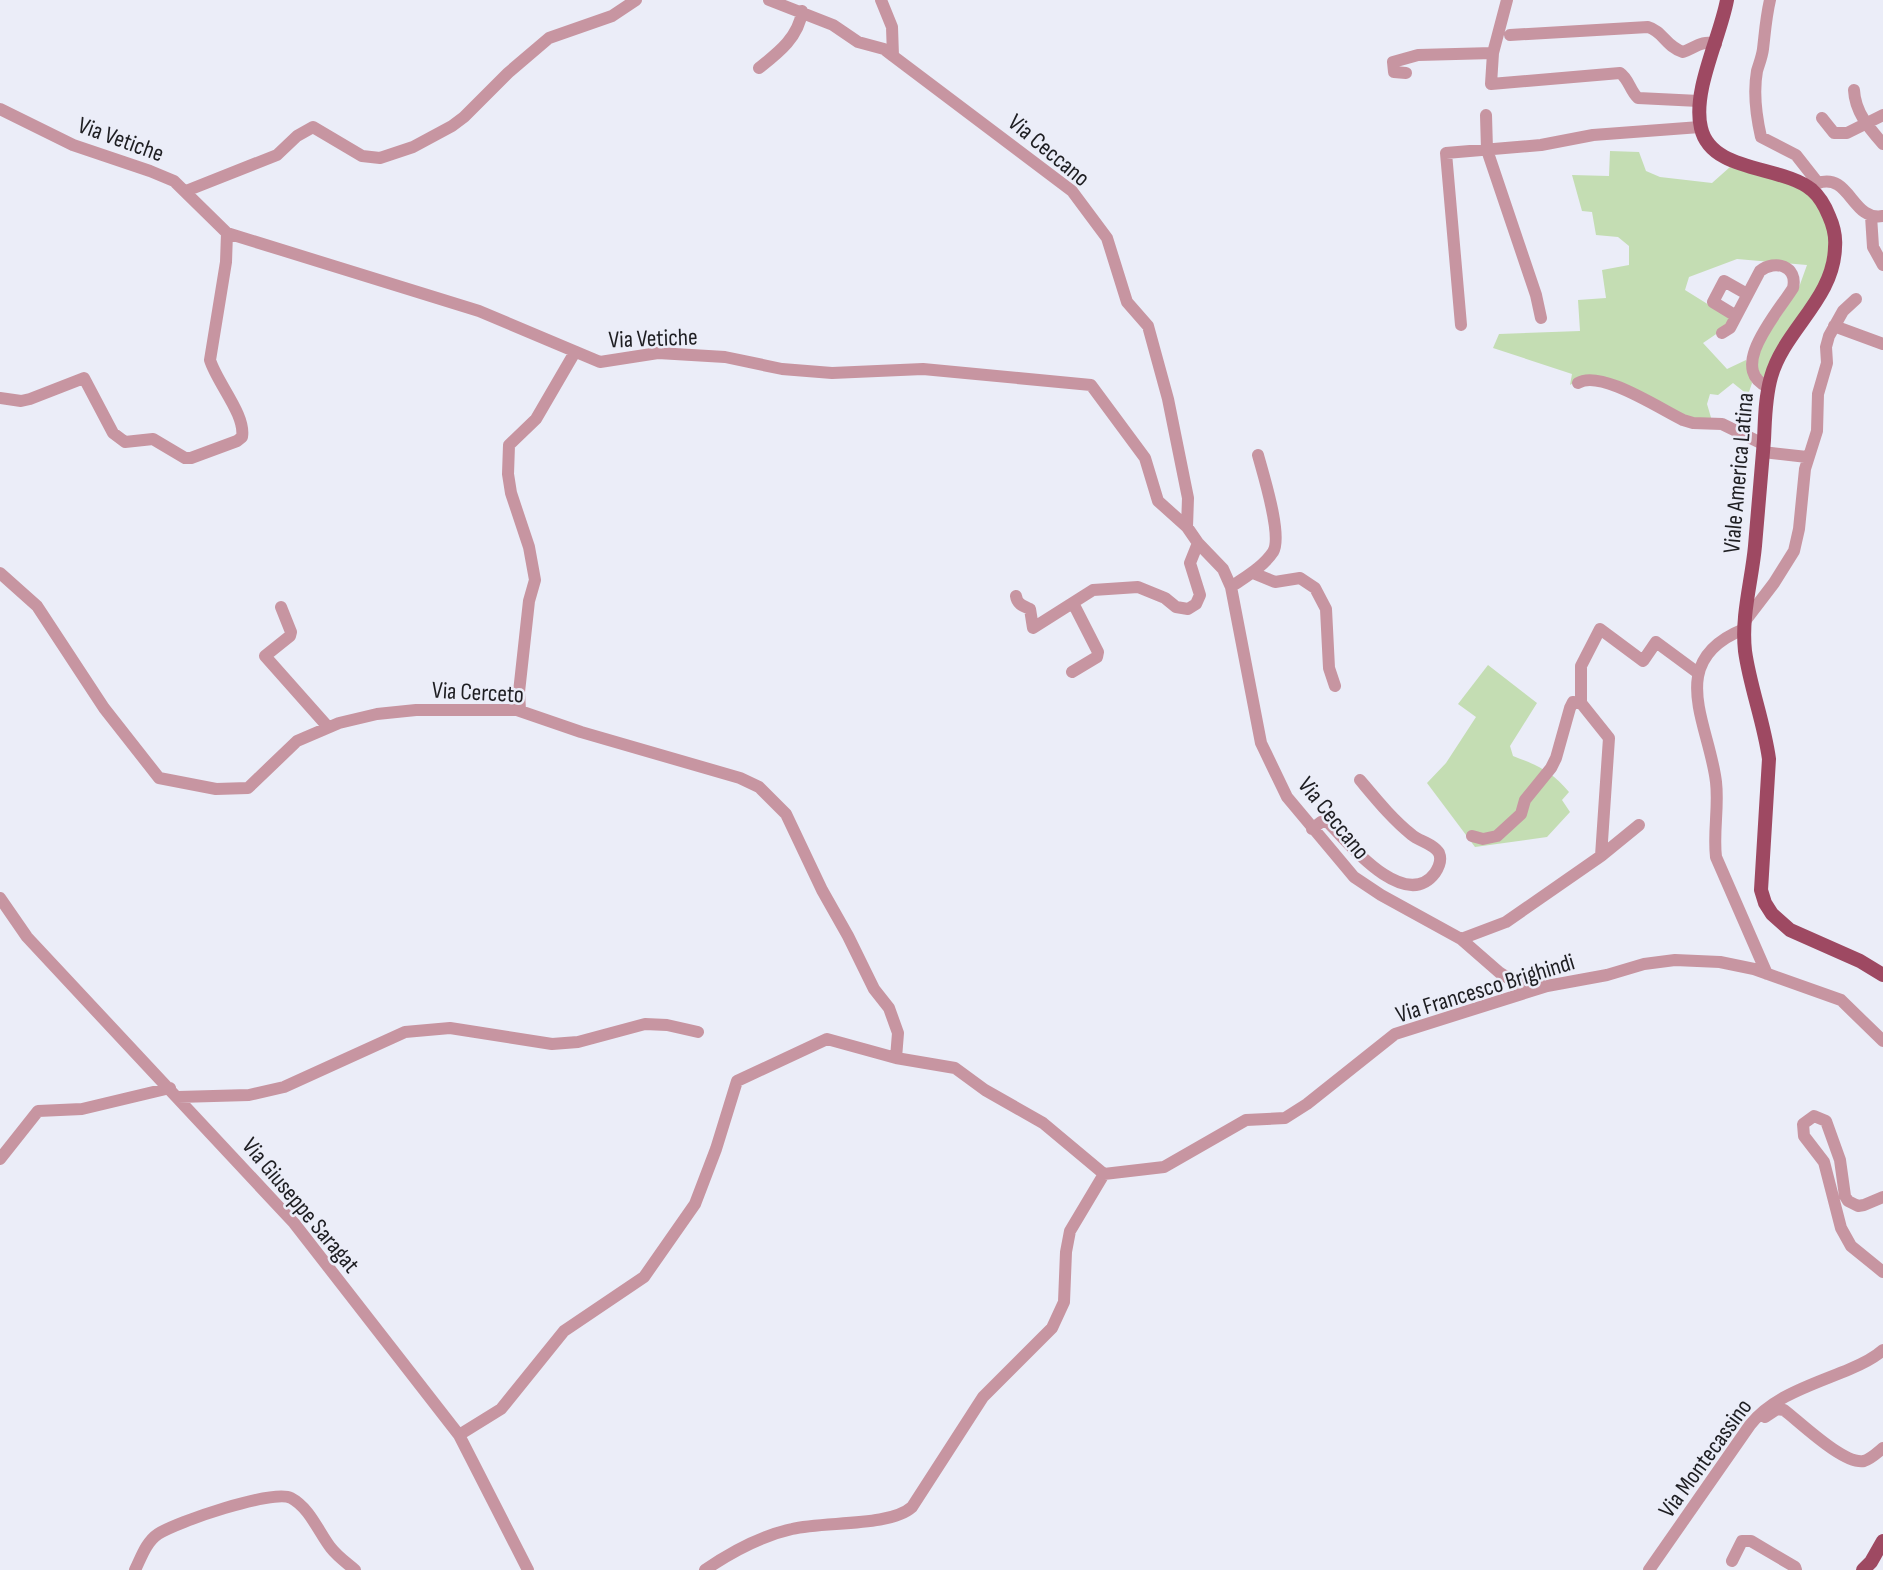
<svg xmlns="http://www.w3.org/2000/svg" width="1883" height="1570" viewBox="0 0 1883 1570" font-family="'Sofia Sans Condensed',sans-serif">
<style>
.green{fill:#c4ddb3}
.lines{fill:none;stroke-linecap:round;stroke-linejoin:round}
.minor{stroke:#c795a1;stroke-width:12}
.major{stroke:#9e4962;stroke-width:14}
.labels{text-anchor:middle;stroke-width:5;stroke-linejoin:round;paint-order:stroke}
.street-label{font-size:24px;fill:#1e1e22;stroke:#ebedf8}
</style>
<rect width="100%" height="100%" fill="#ebedf8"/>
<path class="green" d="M 1610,151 L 1639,152 L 1646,171 L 1660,177 L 1712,183 L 1730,167 L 1775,178 L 1812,195 L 1826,217 L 1831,239 L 1823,280 L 1763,378 L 1755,365 L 1765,339 L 1798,290 L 1807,265 L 1737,259 L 1689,277 L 1685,290 L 1730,318 L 1728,326 L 1703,343 L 1727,369 L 1746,360 L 1752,383 L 1748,395 L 1733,383 L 1718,395 L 1710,394 L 1707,404 L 1712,421 L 1700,421 L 1582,377 L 1570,385 L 1572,374 L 1493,348 L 1499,334 L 1580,331 L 1578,300 L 1606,298 L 1602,270 L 1629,265 L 1629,246 L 1618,237 L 1596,235 L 1592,212 L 1582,211 L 1572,175 L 1609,176 Z
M 1488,665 L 1537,703 L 1510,746 L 1513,756 C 1539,766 1551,771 1569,792 L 1562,800 L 1570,812 L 1547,837 L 1475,847 L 1427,783 L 1446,763 L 1476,717 L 1458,704 Z"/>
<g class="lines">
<path class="minor" d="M 769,0 L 833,25 L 858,42 L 884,49 L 893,56
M 881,0 L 892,27 L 893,56 L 1072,191 L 1107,238 L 1127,302 L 1148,326 L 1168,399 L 1188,498 L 1187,527
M 1770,0 C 1766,17 1765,32 1763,49 C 1762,57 1759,64 1757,71 C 1753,93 1756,115 1761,137 L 1796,155 L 1818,183 L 1811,189
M 1510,35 L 1648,27 C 1663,31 1665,46 1683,52 C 1696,47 1702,40 1716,44
M 1493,53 L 1507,0
M 759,68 C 778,53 799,37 802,11
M 1406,73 L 1394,72 L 1393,62 L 1418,55 L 1493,53 L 1491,84 L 1620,73 C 1629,79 1630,91 1638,98 L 1699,101
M 1854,90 C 1855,112 1869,128 1883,144
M 0,109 L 73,145 L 150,171 L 174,181 L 227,233 L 479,311 L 600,362 L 658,353 L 725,357 L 782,369 L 832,373 L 923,369 L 1091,385 L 1145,458 L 1158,501 L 1187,527 L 1198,543 L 1223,569 L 1231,587 L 1261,743 L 1287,797 L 1354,877 L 1381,895 L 1461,939 L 1500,973 L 1515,982 L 1547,986
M 1486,115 L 1487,150 L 1536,295 L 1541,318
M 1822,118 L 1834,133 L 1847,133 L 1883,115
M 1818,183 C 1850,172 1852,222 1883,216
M 186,191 L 277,155 L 297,136 L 313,127 L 362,156 L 380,158 L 413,147 L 452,126 L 464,117 L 508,73 L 549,38 L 612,16 L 636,0
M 1871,216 L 1873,247 L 1883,265
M 1736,316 L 1713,302 L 1724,281 L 1747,294
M 1461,325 L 1446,153 L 1541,145 L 1593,135 L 1700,127
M 1834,326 L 1883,344
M 1722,333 L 1730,328 L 1760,271 C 1775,259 1798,266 1793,288 C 1779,311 1726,369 1768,387
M 1578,383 C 1600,369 1660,409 1683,420 L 1693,423 L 1722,424 L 1763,444
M 0,398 L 21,401 L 30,399 L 84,378 L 113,433 L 125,442 L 153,439 L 185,458 L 191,458 L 237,441 L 242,437 C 246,415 217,383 210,360 L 226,262 L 227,233
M 1763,452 L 1807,457
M 0,573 L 37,606 L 104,708 L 159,778 L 216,789 L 248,788 L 297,741 L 339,723 L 377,714 L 416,710 L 517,710 L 581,732 L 740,778 L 759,787 L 786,814 L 822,890 L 848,936 L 874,989 L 889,1008 L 898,1033 L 896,1058
M 1253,573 L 1275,582 L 1300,578 L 1315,588 L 1326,609 L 1329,668 L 1335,686
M 1231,587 C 1245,577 1263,567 1273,552 C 1283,536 1263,474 1258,455
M 1016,596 C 1017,604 1023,606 1030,609 L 1033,628 L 1093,590 L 1138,587 L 1165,598 L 1176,607 L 1188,609 L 1196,604 L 1200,595 L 1190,563 L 1198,543
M 281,607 L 291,632 L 290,636 L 265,656 L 328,727
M 1745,621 L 1774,583 L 1794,551 L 1799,529 L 1805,469 L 1817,431 L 1818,394 L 1827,363 L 1826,347 L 1829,336 L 1843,311 L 1856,299
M 1744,629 C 1664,661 1709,723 1716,782 C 1719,807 1713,832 1716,857 L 1767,974
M 1072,672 L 1097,657 L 1098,652 L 1073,603
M 1581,703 L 1581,666 L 1600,629 L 1643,661 L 1656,642 L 1698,673
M 520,710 L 519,692 L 529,601 L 535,580 L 529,547 L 511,493 L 508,474 L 509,445 L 536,419 L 575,352
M 1312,829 L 1321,822 L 1327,821 C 1347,842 1405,913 1435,873 C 1439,867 1442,860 1439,853 C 1434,844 1419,841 1412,835 C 1392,819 1376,799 1360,780
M 1601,856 L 1639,825
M 0,898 L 27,937 L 294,1223 L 459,1435 L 528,1570
M 1461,939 L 1506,922 L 1601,856 L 1609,738 L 1581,703 L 1573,702 L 1570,708 L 1556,758 L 1551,768 L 1525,800 L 1521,814 L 1497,836 L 1483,839 L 1472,836
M 178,1097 L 249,1095 L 284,1087 L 405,1032 L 450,1028 L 552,1044 L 578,1042 L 645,1024 L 667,1025 L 698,1032
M 0,1159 L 38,1111 L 82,1109 L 170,1088
M 1883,1197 L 1864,1205 L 1858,1206 L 1848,1201 L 1845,1196 L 1840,1160 L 1826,1121 L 1814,1116 L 1803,1124 L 1804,1136 L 1824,1162 L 1841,1228 L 1851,1246 L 1883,1272
M 1765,1417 L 1777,1409 L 1784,1410 C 1801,1423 1844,1465 1864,1461 C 1871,1459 1878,1452 1883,1448
M 459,1435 L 501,1409 L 564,1331 L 644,1277 L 695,1204 L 716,1149 L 737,1081 L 827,1039 L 896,1058 L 955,1068 L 985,1090 L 1043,1123 L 1104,1174 L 1164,1167 L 1246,1120 L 1285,1118 L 1307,1104 L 1395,1034 L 1547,986 L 1607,975 L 1644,964 L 1675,960 L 1720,962 L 1754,969 L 1841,1000 L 1883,1041
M 1732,1561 L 1742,1541 L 1751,1541 L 1795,1567 L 1796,1570
M 135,1570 C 141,1558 146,1542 158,1534 C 176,1522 273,1489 291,1498 C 310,1508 319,1533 331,1548 C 338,1557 347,1563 355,1570
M 705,1570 C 731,1552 761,1536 792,1529 C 824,1521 890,1527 912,1507 L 983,1397 L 1052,1328 L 1064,1302 L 1066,1252 L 1070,1231 L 1104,1174
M 1649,1570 L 1750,1425 C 1774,1395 1815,1384 1850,1369 C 1862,1364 1873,1359 1883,1350"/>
<path class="major" d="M 1727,0 C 1720,38 1692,91 1701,128 C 1711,173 1782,165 1812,190 C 1820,197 1825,206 1829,216 C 1833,225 1836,237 1835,247 C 1834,299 1784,330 1771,377 C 1765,398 1765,420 1764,440 C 1761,475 1758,511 1755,546 C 1752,580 1741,615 1745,651 C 1750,687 1764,722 1769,759 L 1761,890 L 1765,903 L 1772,914 L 1790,930 L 1860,961 L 1883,975
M 1863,1570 L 1871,1562 L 1883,1541"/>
</g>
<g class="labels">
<g class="street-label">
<text transform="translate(121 139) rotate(20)" y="8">Via Vetiche</text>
<text transform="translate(1049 150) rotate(40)" y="8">Via Ceccano</text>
<text transform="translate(653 338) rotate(-2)" y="8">Via Vetiche</text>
<text transform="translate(1738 473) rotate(-85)" y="8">Viale America Latina</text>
<text transform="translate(478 692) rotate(3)" y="8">Via Cerceto</text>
<text transform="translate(1334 818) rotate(51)" y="8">Via Ceccano</text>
<text transform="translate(1485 988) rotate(-17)" y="8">Via Francesco Brighindi</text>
<text transform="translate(301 1205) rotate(50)" y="8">Via Giuseppe Saragat</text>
<text transform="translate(1705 1458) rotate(-54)" y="8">Via Montecassino</text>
</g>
</g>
</svg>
